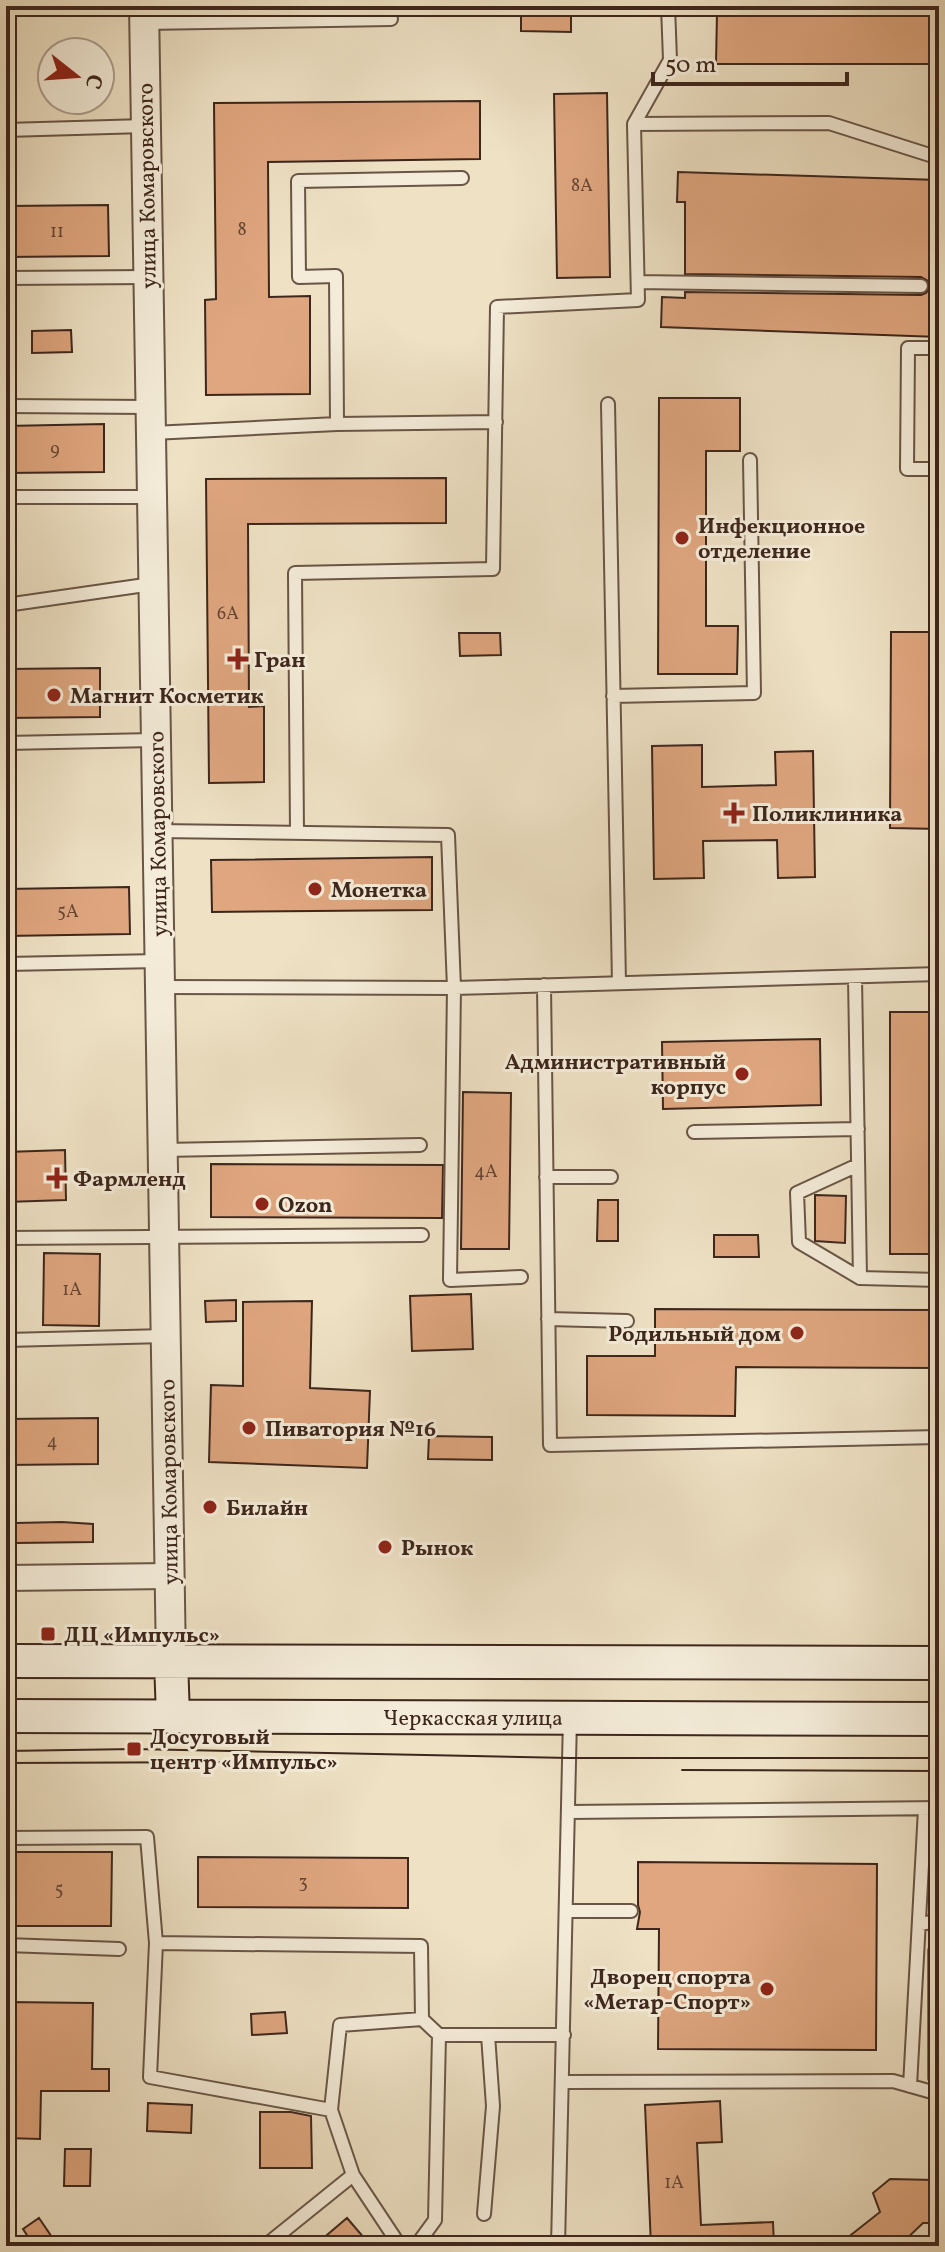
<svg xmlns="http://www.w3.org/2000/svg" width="945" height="2252" viewBox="0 0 945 2252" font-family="Vollkorn,serif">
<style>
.green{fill:#b4c497;stroke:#78755a;stroke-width:2}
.building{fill:#dfa67f;stroke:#3d261c;stroke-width:2}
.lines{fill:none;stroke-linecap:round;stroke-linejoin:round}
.service-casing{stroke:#695546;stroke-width:16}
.minor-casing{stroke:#695546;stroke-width:28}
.tertiary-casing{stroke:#695546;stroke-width:32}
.secondary-casing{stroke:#3d261c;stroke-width:36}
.service{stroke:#f4ecd9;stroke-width:12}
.minor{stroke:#f4ecd9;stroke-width:24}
.tertiary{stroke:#f4ecd9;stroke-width:28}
.secondary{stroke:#f4ecd9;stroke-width:32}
.tram{stroke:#3d261c;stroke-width:2}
.poi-dot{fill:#8f2418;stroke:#f4ecd9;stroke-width:3}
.labels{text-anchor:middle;stroke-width:6;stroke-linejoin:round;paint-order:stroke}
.number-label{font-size:18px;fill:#664635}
.street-label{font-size:22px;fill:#3d261c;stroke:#f4ecd9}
.poi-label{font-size:22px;font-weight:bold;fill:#3d261c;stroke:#f4ecd9;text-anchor:start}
</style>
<rect width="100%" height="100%" fill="#eee1c4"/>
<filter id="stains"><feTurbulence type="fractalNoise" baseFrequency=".0025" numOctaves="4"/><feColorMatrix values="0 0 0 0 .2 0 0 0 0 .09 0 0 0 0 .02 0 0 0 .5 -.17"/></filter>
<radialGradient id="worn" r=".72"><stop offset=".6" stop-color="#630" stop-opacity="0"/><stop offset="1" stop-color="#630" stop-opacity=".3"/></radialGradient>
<path class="green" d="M 939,1937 L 939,2088 L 931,2085 L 928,2079 L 928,1950 L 933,1938 Z"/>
<path class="building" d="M 521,6 L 571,6 L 571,32 L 521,31 Z
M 717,13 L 939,13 L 939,64 L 716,64 Z
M 607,93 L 610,277 L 557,278 L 554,94 Z
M 480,101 L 480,159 L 268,162 L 269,297 L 310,296 L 310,394 L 206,395 L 205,300 L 216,299 L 214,103 Z
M 678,172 L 939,180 L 939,337 L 661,327 L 662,297 L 685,298 L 685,292 L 921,295 L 926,293 L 930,287 L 928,281 L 921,277 L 685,274 L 685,202 L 677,202 Z
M 108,205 L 109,256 L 6,257 L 6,206 Z
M 71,330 L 72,352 L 32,353 L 32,331 Z
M 659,398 L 740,398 L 740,451 L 706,451 L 706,626 L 738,626 L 737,674 L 658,674 Z
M 104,424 L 104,472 L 6,473 L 6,426 Z
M 446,478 L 446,523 L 248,524 L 249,707 L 264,706 L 264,782 L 209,783 L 206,479 Z
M 891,632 L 939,632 L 936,770 L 939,770 L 939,829 L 890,828 Z
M 459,633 L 500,633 L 501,655 L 460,656 Z
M 100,668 L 100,717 L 6,718 L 6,669 Z
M 702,745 L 702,787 L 776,785 L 775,752 L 813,751 L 815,877 L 778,878 L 777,840 L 703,841 L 704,878 L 654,879 L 652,746 Z
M 432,857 L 432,910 L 212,912 L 211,860 Z
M 129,887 L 130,934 L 6,936 L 6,889 Z
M 890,1012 L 939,1012 L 939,1254 L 890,1254 Z
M 820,1039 L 821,1105 L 663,1109 L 662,1042 Z
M 463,1092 L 511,1093 L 509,1249 L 461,1249 Z
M 65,1150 L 66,1200 L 6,1202 L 6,1152 Z
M 211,1164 L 443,1165 L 442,1218 L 211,1217 Z
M 815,1195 L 846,1196 L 845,1243 L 815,1241 Z
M 598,1200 L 618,1200 L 618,1241 L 597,1241 Z
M 714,1235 L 758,1235 L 759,1257 L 714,1257 Z
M 44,1253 L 100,1254 L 99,1326 L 43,1325 Z
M 471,1294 L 473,1349 L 412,1351 L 410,1296 Z
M 236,1300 L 236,1321 L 206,1322 L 205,1301 Z
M 312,1301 L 310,1388 L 370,1391 L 367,1468 L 209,1462 L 211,1385 L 243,1386 L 243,1302 Z
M 655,1309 L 939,1310 L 939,1368 L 736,1367 L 735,1416 L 587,1415 L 587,1356 L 655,1356 Z
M 98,1418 L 98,1464 L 6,1465 L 6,1419 Z
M 429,1436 L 492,1437 L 492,1460 L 428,1459 Z
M 62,1522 L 93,1524 L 93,1542 L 16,1543 L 16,1523 Z
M 6,1852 L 112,1852 L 111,1926 L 6,1926 Z
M 198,1857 L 408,1858 L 408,1908 L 198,1907 Z
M 638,1862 L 877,1864 L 876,2050 L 658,2049 L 659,1929 L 637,1929 L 640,1912 L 638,1905 Z
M 6,2002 L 93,2003 L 92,2069 L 109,2069 L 109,2091 L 41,2091 L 40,2139 L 6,2138 Z
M 285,2012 L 287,2033 L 252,2035 L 251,2014 Z
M 720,2101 L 722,2142 L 697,2143 L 701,2225 L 773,2222 L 774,2246 L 651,2246 L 645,2105 Z
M 148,2103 L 192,2105 L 191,2133 L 147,2131 Z
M 260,2112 L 291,2112 L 311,2116 L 312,2168 L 260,2168 Z
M 65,2149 L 91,2149 L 90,2186 L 64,2186 Z
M 890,2179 L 934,2180 L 939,2190 L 939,2223 L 923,2223 L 899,2246 L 837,2246 L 880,2212 L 873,2193 Z
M 39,2218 L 58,2246 L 34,2246 L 23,2229 Z
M 347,2218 L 371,2246 L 314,2246 Z"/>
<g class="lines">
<g class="service-casing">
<path id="service" d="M 144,23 L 391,19
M 634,124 L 829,123 L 939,158
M 6,130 L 145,126
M 6,278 L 148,277
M 638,282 L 921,286
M 939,348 L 908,348 L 907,469 L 939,469
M 608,404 L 619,983
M 6,406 L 150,407
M 337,424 L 336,276 L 299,277 L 298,181 L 462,178
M 152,433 L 337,424 L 496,422
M 6,497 L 152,497
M 6,605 L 152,584
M 613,696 L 754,693 L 750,460
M 6,743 L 154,740
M 158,831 L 448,835 L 454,988 L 450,1280 L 521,1277
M 297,833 L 295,573 L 493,569 L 497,307 L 638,300 L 634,124 L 670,60 L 668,6
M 6,964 L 159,961
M 855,977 L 860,1278 L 939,1280
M 544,985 L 550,1445 L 939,1437
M 160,987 L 454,988 L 939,974
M 694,1132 L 858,1129
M 163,1150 L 420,1145
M 858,1165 L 797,1193 L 799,1242 L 860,1278
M 546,1177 L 611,1177
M 6,1238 L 422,1235
M 548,1319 L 627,1321
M 6,1340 L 166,1336
M 568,1812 L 939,1808
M 6,1838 L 147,1837 L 156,1943 L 150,2077 L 331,2110 L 353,2175 L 400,2246
M 566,1911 L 631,1911
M 919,1924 L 939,1921
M 156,1943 L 421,1946 L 422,2019 L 439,2035
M 6,1945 L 119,1949
M 563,2082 L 893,2081 L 939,2094
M 910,2086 L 925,1809
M 331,2110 L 340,2025 L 422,2019
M 484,2214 L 493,2106 L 488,2035
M 265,2246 L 353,2175
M 416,2246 L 435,2220 L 439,2035 L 564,2035
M 558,2246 L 570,1718"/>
</g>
<g class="minor-casing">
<path id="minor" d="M 6,1578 L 169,1576"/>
</g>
<g class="tertiary-casing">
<path id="tertiary" d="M 144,6 L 171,1661"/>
</g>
<g class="secondary-casing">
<path id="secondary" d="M 6,1661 L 939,1663
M 171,1661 L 173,1716
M 6,1716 L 939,1719"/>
</g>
<use href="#service" class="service"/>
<use href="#minor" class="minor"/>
<use href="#tertiary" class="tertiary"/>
<use href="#secondary" class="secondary"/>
<path class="tram" d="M 6,1751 L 134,1749 L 570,1758 L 939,1758
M 6,1763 L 242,1762
M 682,1770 L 939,1771"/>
</g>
<g class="poi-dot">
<circle cx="682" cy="538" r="8"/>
<path d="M234 647h8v8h8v8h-8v8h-8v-8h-8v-8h8z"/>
<circle cx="54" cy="695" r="8"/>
<path d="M730 801h8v8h8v8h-8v8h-8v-8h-8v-8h8z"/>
<circle cx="315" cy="889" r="8"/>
<circle cx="742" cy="1074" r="8"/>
<path d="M53 1166h8v8h8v8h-8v8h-8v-8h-8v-8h8z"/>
<circle cx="262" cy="1204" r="8"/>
<circle cx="797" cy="1333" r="8"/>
<circle cx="249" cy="1428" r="8"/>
<circle cx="210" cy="1507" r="8"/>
<circle cx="385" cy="1547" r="8"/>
<rect x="40" y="1626" width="16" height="16" rx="4"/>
<rect x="126" y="1741" width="16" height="16" rx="4"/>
<circle cx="767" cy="1989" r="8"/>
</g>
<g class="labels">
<g class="number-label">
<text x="582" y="191">8А</text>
<text x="242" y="235">8</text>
<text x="57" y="237">11</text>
<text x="55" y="455">9</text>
<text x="228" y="619">6А</text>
<text x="68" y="917">5А</text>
<text x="486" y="1177">4А</text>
<text x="72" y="1295">1А</text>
<text x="52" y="1447">4</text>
<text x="303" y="1888">3</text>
<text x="59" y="1895">5</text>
<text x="674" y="2188">1А</text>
</g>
<g class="street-label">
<text transform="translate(146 186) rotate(-91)" y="8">улица Комаровского</text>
<text transform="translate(157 834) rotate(-91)" y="8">улица Комаровского</text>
<text transform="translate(168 1482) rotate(-91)" y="8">улица Комаровского</text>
<text x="473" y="1725">Черкасская улица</text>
</g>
<g class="poi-label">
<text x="698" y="533">Инфекционное<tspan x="698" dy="25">отделение</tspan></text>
<text x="254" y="667">Гран</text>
<text x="70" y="703">Магнит Косметик</text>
<text x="752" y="821">Поликлиника</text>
<text x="331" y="897">Монетка</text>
<text x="726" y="1069" text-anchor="end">Административный<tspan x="726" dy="25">корпус</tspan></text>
<text x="73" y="1186">Фармленд</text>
<text x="278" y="1212">Ozon</text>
<text x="781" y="1341" text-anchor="end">Родильный дом</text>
<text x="265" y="1436">Пиватория №16</text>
<text x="226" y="1515">Билайн</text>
<text x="401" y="1555">Рынок</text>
<text x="64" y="1642">ДЦ «Импульс»</text>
<text x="150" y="1744">Досуговый<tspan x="150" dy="25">центр «Импульс»</tspan></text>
<text x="751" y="1984" text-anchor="end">Дворец спорта<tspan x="751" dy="25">«Метар-Спорт»</tspan></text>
</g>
</g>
<rect width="945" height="2252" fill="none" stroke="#eee1c4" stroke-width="32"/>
<rect x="8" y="8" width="929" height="2236" fill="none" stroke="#3d261c" stroke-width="4"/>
<rect x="16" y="16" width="913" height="2220" fill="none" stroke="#3d261c" stroke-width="2"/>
<g transform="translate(76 76) rotate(107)"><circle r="38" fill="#f4ecd9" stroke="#ab9d8d" stroke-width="2"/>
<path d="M0-6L14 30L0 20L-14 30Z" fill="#8f2418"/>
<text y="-12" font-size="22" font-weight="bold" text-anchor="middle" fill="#3d261c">С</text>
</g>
<path d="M653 72v12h194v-12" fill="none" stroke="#3d261c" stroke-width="4"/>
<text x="665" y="72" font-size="24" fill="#3d261c" stroke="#f4ecd9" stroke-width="6" paint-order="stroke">50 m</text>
<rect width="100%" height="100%" filter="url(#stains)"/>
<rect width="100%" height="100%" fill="url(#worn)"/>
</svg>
